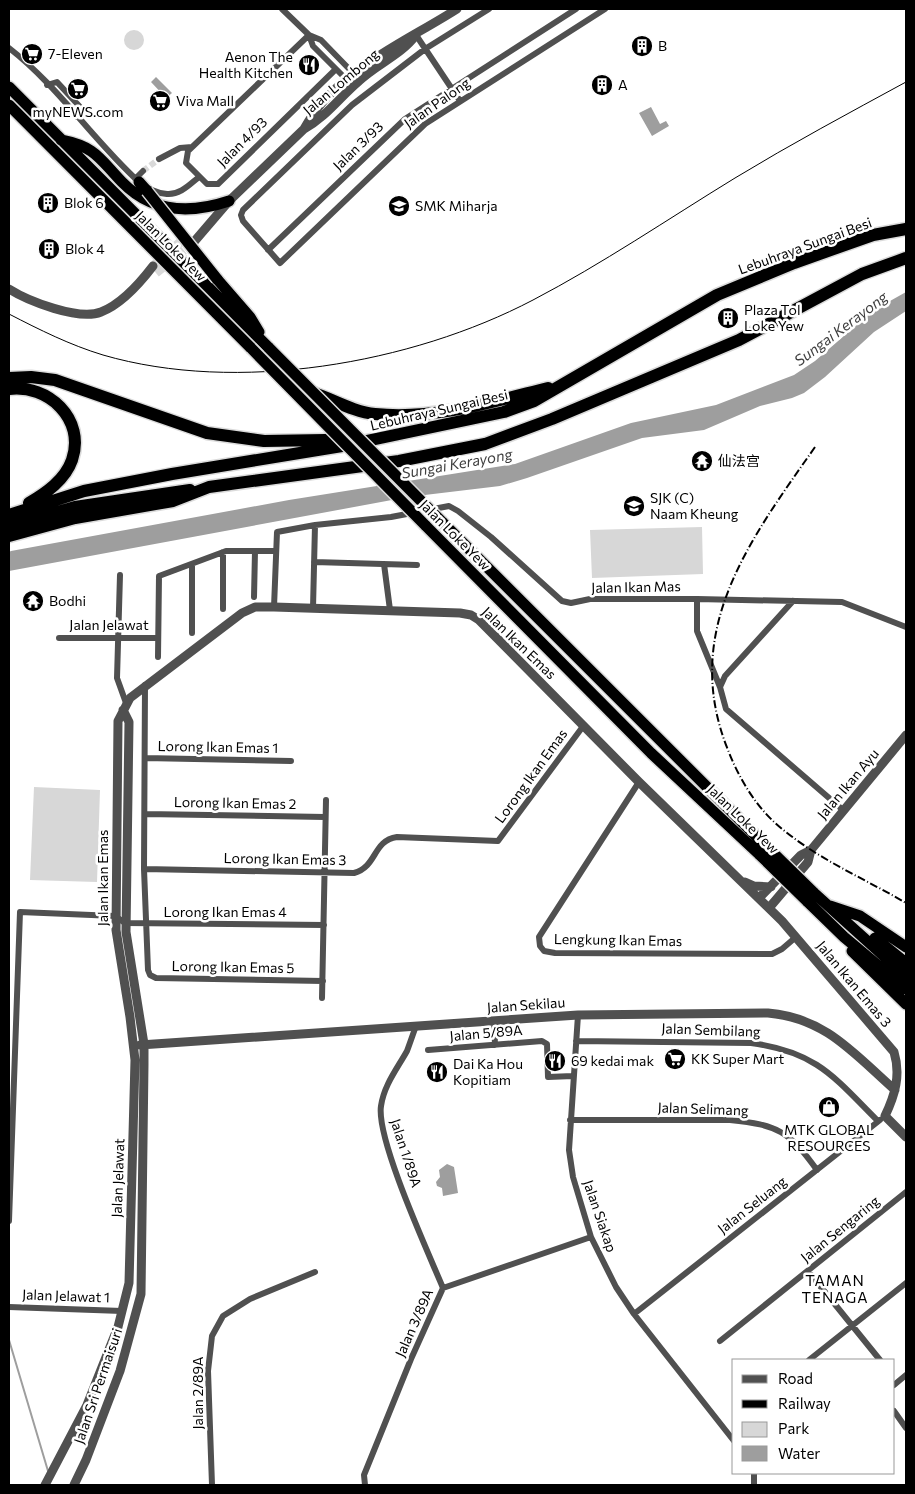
<svg xmlns="http://www.w3.org/2000/svg" width="915" height="1494" viewBox="0 0 915 1494" font-family="Commissioner,'Noto Sans SC',sans-serif">
<style>
.green{fill:#d7d7d7}
.water{fill:#9e9e9e}
.lines{fill:none;stroke-linecap:round;stroke-linejoin:round}
.stream{stroke:#9e9e9e;stroke-width:2}
.minor-tunnel{stroke:#d9d9d9;stroke-width:6;stroke-dasharray:6 3;stroke-linecap:butt}
.tertiary-tunnel{stroke:#d9d9d9;stroke-width:9;stroke-dasharray:9 4.5;stroke-linecap:butt}
.trunk-casing{stroke:#dbdbdb;stroke-width:14}
.motorway-casing{stroke:#dbdbdb;stroke-width:15}
.minor{stroke:#505050;stroke-width:6}
.tertiary{stroke:#505050;stroke-width:9}
.trunk{stroke:#000;stroke-width:11}
.motorway{stroke:#000;stroke-width:12}
.tram{stroke:#000;stroke-width:1}
.rail{stroke:#000;stroke-width:2;stroke-dasharray:8 2.5 1 2.5;stroke-linecap:butt}
.trunk-bridge-casing{stroke:#dbdbdb;stroke-width:14;stroke-linecap:butt}
.trunk-bridge{stroke:#000;stroke-width:11}
.labels{text-anchor:middle;stroke-width:5;stroke-linejoin:round;paint-order:stroke}
.poi-label{font-size:14px;fill:#000;stroke:#fff;text-anchor:start}
.street-label{font-size:14px;fill:#000;stroke:#fff}
.water-label{font-size:15px;font-style:italic;fill:#3f3f3f;stroke:#fff}
.neighbourhood-label{font-size:15px;letter-spacing:1px;fill:#000;stroke:#fff}
</style>
<rect width="100%" height="100%" fill="#fff"/>
<path class="green" d="M124 40a10 10 0 1 1 20 0a10 10 0 1 1-20 0Z
M 702,527 L 703,574 L 592,578 L 590,530 Z
M 34,787 L 100,790 L 97,882 L 30,880 Z"/>
<path class="water" d="M 156,77 L 172,93 L 166,98 L 151,82 Z
M 651,107 L 660,124 L 666,121 L 669,126 L 652,136 L 639,113 Z
M 906,292 L 906,311 L 874,332 L 825,377 L 804,393 L 792,398 L 760,406 L 704,430 L 642,438 L 527,478 L 500,486 L 408,497 L 9,571 L 9,552 L 11,551 L 289,500 L 515,464 L 631,423 L 716,405 L 794,375 L 815,361 L 874,310 Z
M 447,1164 L 454,1167 L 458,1193 L 443,1196 L 442,1188 L 437,1186 L 436,1182 L 440,1177 L 439,1170 Z"/>
<g class="lines">
<path class="stream" d="M 9,1340 L 48,1471"/>
<path class="minor-tunnel" d="M 143,171 L 159,159"/>
<path class="tertiary-tunnel" d="M 153,266 L 187,236
M 156,273 L 193,243"/>
<g class="trunk-casing">
<path id="trunk" d="M 9,87 L 269,348
M 9,105 L 251,348
M 61,140 C 96,147 99,158 122,182 C 152,213 190,214 229,201
M 139,182 L 147,191
M 217,279 L 250,317 L 259,332
M 442,522 L 767,847
M 425,525 L 651,753 L 760,855
M 813,892 L 906,976
M 807,901 L 844,937 L 906,989
M 830,906 L 860,916 L 906,947
M 875,938 L 906,963
M 852,951 L 906,1004"/>
</g>
<g class="motorway-casing">
<path id="motorway" d="M 9,378 L 31,377 L 55,380 L 207,433 L 264,441 L 325,440 L 352,444 L 504,412 L 534,401 L 717,295 L 794,263 L 873,235 L 906,229
M 9,389 C 48,384 86,419 72,460 C 65,480 46,493 29,503
M 314,393 C 334,400 354,412 375,414 C 434,420 492,402 548,388
M 9,515 L 84,491 L 172,474 L 342,446
M 9,526 L 75,507 L 190,490
M 9,536 L 75,518 L 173,501 L 209,487 L 399,461 L 485,444 L 552,419 L 739,340 L 862,274 L 906,258"/>
</g>
<path class="minor" d="M 282,9 L 309,35 L 321,40 L 356,76
M 489,9 L 425,49 L 352,105 L 243,210 L 241,215 L 243,221 L 280,263 L 425,124 L 605,9
M 309,35 L 188,151 L 186,163 L 207,184 L 218,184 L 336,69
M 309,35 L 313,46 L 348,81
M 416,35 L 460,101
M 9,48 C 58,86 93,140 139,182 C 146,188 157,193 167,194 C 180,195 189,185 199,177
M 47,85 L 57,82 L 81,108 L 77,117
M 159,159 L 180,148 L 192,147
M 136,178 L 143,171
M 268,250 L 405,119 L 576,9
M 314,562 L 417,565
M 192,564 L 192,633
M 384,564 L 390,610
M 120,575 L 117,678 L 126,703
M 254,597 L 255,551
M 697,599 L 697,631 L 720,687 L 726,709 L 843,810
M 274,607 L 277,532 L 315,525 L 391,517 L 449,506 L 458,511 L 491,537 L 562,601 L 571,603 L 590,599 L 697,599 L 842,602 L 906,627
M 313,608 L 315,525
M 223,609 L 223,552
M 59,638 L 158,638
M 158,657 L 159,576 L 226,551 L 275,551
M 145,685 L 144,869 L 148,970 L 150,975 L 156,978 L 323,981
M 720,687 L 725,676 L 793,601
M 145,758 L 291,761
M 639,782 L 539,937 L 540,946 L 544,951 L 555,953 L 772,954 L 782,949 L 796,937
M 145,814 L 325,817
M 144,869 L 354,873 C 378,866 372,841 397,837 L 498,841 L 584,725
M 322,998 L 326,800
M 578,1015 L 569,1150 L 573,1177 L 591,1237 L 616,1287 L 634,1314 L 734,1441
M 494,1020 L 495,1045
M 416,1026 C 413,1034 410,1043 407,1051 C 397,1069 384,1085 381,1106 C 376,1139 428,1252 443,1288
M 576,1041 L 751,1043 C 817,1052 834,1077 878,1121
M 428,1050 L 542,1041 L 547,1044 L 548,1077 L 573,1076
M 570,1120 L 730,1120 C 778,1125 789,1131 817,1170
M 9,1221 L 20,912 L 115,916 L 125,923 L 324,925
M 808,1271 L 880,1360
M 9,1307 L 122,1311
M 634,1314 L 880,1120
M 720,1341 L 906,1192
M 809,1360 L 906,1283
M 894,1385 L 906,1375
M 894,1411 L 906,1428
M 212,1485 L 208,1371 L 212,1336 L 223,1316 L 250,1299 L 315,1272
M 365,1485 L 364,1475 L 411,1359 L 443,1288 L 591,1237
M 754,1485 L 754,1473"/>
<path class="tertiary" d="M 304,129 C 336,70 404,43 457,9
M 193,243 L 229,201 L 304,129 C 326,117 340,97 359,81 C 377,64 401,55 416,35
M 9,289 C 28,301 79,321 101,312 C 122,304 140,283 153,266
M 745,882 L 754,886 L 771,887
M 759,898 L 801,855 L 811,850
M 769,908 L 808,862 L 811,850 L 906,735
M 140,1045 L 578,1015 L 768,1013 C 826,1018 854,1054 895,1090
M 45,1485 L 87,1405 L 118,1327 L 129,1283 L 135,1060 L 130,1017 L 116,930 L 118,721 L 130,698 L 242,613 L 255,607 L 274,607 L 460,613 L 471,615 L 479,620 L 639,782 L 782,921 L 894,1052 C 901,1075 895,1095 885,1116 L 906,1137
M 74,1485 L 86,1460 L 120,1371 L 141,1294 L 144,1064 L 144,1044 L 126,932 L 129,722 L 123,710"/>
<use href="#trunk" class="trunk"/>
<use href="#motorway" class="motorway"/>
<path class="tram" d="M 9,314 C 40,330 70,345 103,355 C 237,394 411,364 533,300 C 602,264 668,219 735,178 C 791,144 849,113 906,82"/>
<path class="rail" d="M 815,447 C 750,540 680,631 728,750 C 740,781 759,812 786,832 C 822,861 867,880 906,903"/>
<g class="trunk-bridge-casing">
<path id="trunk-bridge" d="M 147,191 L 217,279
M 251,348 L 425,525
M 269,348 L 442,522
M 767,847 L 813,892
M 760,855 L 807,901"/>
</g>
<use href="#trunk-bridge" class="trunk-bridge"/>
</g>
<defs>
<g id="building-disc" transform="scale(1.125)"><circle r="9.5" fill="#000" stroke="#fff"/><path d="M-4-6H4V6H1V3H-1V6H-4ZM-2.5-4.3h1.7v1.8h-1.7ZM.8-4.3h1.7v1.8H.8ZM-2.5-1h1.7V.8h-1.7ZM.8-1h1.7V.8H.8Z" fill="#fff"/></g>
<g id="supermarket-disc" transform="scale(1.125)"><circle r="9.5" fill="#000" stroke="#fff"/><path d="M-6-5.5h2.5l.6 2H6L4.5 2H-2.5L-4.4-4H-6ZM-1.5 3.2a1.3 1.3 0 1 0 .1 0ZM3 3.2a1.3 1.3 0 1 0 .1 0Z" fill="#fff"/></g>
<g id="restaurant-disc" transform="scale(1.125)"><circle r="9.5" fill="#000" stroke="#fff"/><path d="M-5-6h1v4h1v-4h1v4h1v-4h1v5L-1.5 .5V6h-2V.5L-5-1ZM5-6V6H3V1.5H1.5Q1.5-4 5-6Z" fill="#fff"/></g>
<g id="school-disc" transform="scale(1.125)"><circle r="9.5" fill="#000" stroke="#fff"/><path d="M0-5L7-2L0 1L-7-2ZM-4 1L0 2.5L4 1V4Q0 6-4 4Z" fill="#fff"/></g>
<g id="temple-disc" transform="scale(1.125)"><circle r="9.5" fill="#000" stroke="#fff"/><path d="M0-6L5-2H3V0L6.5 2.5H4V6H1.5V3h-3V6H-4V2.5H-6.5L-3 0V-2H-5Z" fill="#fff"/></g>
<g id="shop-disc" transform="scale(1.125)"><circle r="9.5" fill="#000" stroke="#fff"/><path d="M-5-2.5h2.3a2.7 3.5 0 0 1 5.4 0H5L5.5 6h-11ZM-1.5-2.5h3a1.5 2.3 0 0 0-3 0Z" fill="#fff"/></g>
</defs>
<g fill-rule="evenodd">
<use href="#building-disc" x="642" y="46"/>
<use href="#supermarket-disc" x="32" y="54"/>
<use href="#restaurant-disc" x="309" y="65"/>
<use href="#building-disc" x="602" y="85"/>
<use href="#supermarket-disc" x="78" y="89"/>
<use href="#supermarket-disc" x="160" y="101"/>
<use href="#building-disc" x="48" y="203"/>
<use href="#school-disc" x="399" y="206"/>
<use href="#building-disc" x="49" y="249"/>
<use href="#building-disc" x="728" y="318"/>
<use href="#temple-disc" x="702" y="461"/>
<use href="#school-disc" x="634" y="506"/>
<use href="#temple-disc" x="33" y="601"/>
<use href="#supermarket-disc" x="675" y="1059"/>
<use href="#restaurant-disc" x="555" y="1061"/>
<use href="#restaurant-disc" x="437" y="1072"/>
<use href="#shop-disc" x="829" y="1107"/>
</g>
<g class="labels">
<g class="poi-label">
<text x="658" y="51">B</text>
<text x="48" y="59">7-Eleven</text>
<text x="293" y="62" text-anchor="end">Aenon The<tspan x="293" dy="16">Health Kitchen</tspan></text>
<text x="618" y="90">A</text>
<text x="176" y="106">Viva Mall</text>
<text x="78" y="117" text-anchor="middle">myNEWS.com</text>
<text x="64" y="208">Blok 6</text>
<text x="415" y="211">SMK Miharja</text>
<text x="65" y="254">Blok 4</text>
<text x="744" y="315">Plaza Tol<tspan x="744" dy="16">Loke Yew</tspan></text>
<text x="718" y="466">仙法宫</text>
<text x="650" y="503">SJK (C)<tspan x="650" dy="16">Naam Kheung</tspan></text>
<text x="49" y="606">Bodhi</text>
<text x="691" y="1064">KK Super Mart</text>
<text x="571" y="1066">69 kedai mak</text>
<text x="453" y="1069">Dai Ka Hou<tspan x="453" dy="16">Kopitiam</tspan></text>
<text x="829" y="1135" text-anchor="middle">MTK GLOBAL<tspan x="829" dy="16">RESOURCES</tspan></text>
</g>
<g class="street-label">
<text transform="translate(341 82) rotate(-40)" y="5">Jalan Lombong</text>
<text transform="translate(437 103) rotate(-35)" y="5">Jalan Palong</text>
<text transform="translate(242 142) rotate(-45)" y="5">Jalan 4/93</text>
<text transform="translate(358 146) rotate(-44)" y="5">Jalan 3/93</text>
<text transform="translate(171 246) rotate(45)" y="5">Jalan Loke Yew</text>
<text transform="translate(805 246) rotate(-20)" y="5">Lebuhraya Sungai Besi</text>
<text transform="translate(439 410) rotate(-13)" y="5">Lebuhraya Sungai Besi</text>
<text transform="translate(455 535) rotate(45)" y="5">Jalan Loke Yew</text>
<text transform="translate(636 587) rotate(-1)" y="5">Jalan Ikan Mas</text>
<text x="109" y="630">Jalan Jelawat</text>
<text transform="translate(519 643) rotate(44)" y="5">Jalan Ikan Emas</text>
<text transform="translate(218 747) rotate(1)" y="5">Lorong Ikan Emas 1</text>
<text transform="translate(531 776) rotate(-54)" y="5">Lorong Ikan Emas</text>
<text transform="translate(848 784) rotate(-50)" y="5">Jalan Ikan Ayu</text>
<text transform="translate(235 803) rotate(1)" y="5">Lorong Ikan Emas 2</text>
<text transform="translate(743 819) rotate(44)" y="5">Jalan Loke Yew</text>
<text transform="translate(285 859) rotate(1)" y="5">Lorong Ikan Emas 3</text>
<text transform="translate(103 878) rotate(-90)" y="5">Jalan Ikan Emas</text>
<text x="225" y="917">Lorong Ikan Emas 4</text>
<text transform="translate(618 940) rotate(1)" y="5">Lengkung Ikan Emas</text>
<text transform="translate(233 967) rotate(1)" y="5">Lorong Ikan Emas 5</text>
<text transform="translate(854 984) rotate(50)" y="5">Jalan Ikan Emas 3</text>
<text transform="translate(526 1005) rotate(-4)" y="5">Jalan Sekilau</text>
<text transform="translate(711 1030) rotate(2)" y="5">Jalan Sembilang</text>
<text transform="translate(486 1033) rotate(-5)" y="5">Jalan 5/89A</text>
<text transform="translate(703 1109) rotate(2)" y="5">Jalan Selimang</text>
<text transform="translate(406 1153) rotate(72)" y="5">Jalan 1/89A</text>
<text transform="translate(118 1178) rotate(-88)" y="5">Jalan Jelawat</text>
<text transform="translate(752 1205) rotate(-38)" y="5">Jalan Seluang</text>
<text transform="translate(600 1216) rotate(71)" y="5">Jalan Siakap</text>
<text transform="translate(840 1229) rotate(-39)" y="5">Jalan Sengaring</text>
<text transform="translate(66 1296) rotate(2)" y="5">Jalan Jelawat 1</text>
<text transform="translate(414 1323) rotate(-66)" y="5">Jalan 3/89A</text>
<text transform="translate(98 1386) rotate(-71)" y="5">Jalan Sri Permaisuri</text>
<text transform="translate(198 1393) rotate(-90)" y="5">Jalan 2/89A</text>
</g>
<g class="water-label">
<text transform="translate(841 329) rotate(-37)" y="5">Sungai Kerayong</text>
<text transform="translate(457 464) rotate(-10)" y="5">Sungai Kerayong</text>
</g>
<g class="neighbourhood-label">
<text x="835" y="1286">TAMAN<tspan x="835" dy="17">TENAGA</tspan></text>
</g>
</g>
<rect width="915" height="1494" fill="none" stroke="#000000" stroke-width="20"/>
<rect x="732" y="1359" width="162" height="115" fill="#ffffff" stroke="#999999"/>
<rect x="742" y="1375" width="25" height="8" fill="#505050" stroke="#999999"/>
<text x="778" y="1384" font-size="15" fill="#000000">Road</text>
<rect x="742" y="1400" width="25" height="8" fill="#000000" stroke="#999999"/>
<text x="778" y="1409" font-size="15" fill="#000000">Railway</text>
<rect x="742" y="1422" width="25" height="15" fill="#d7d7d7" stroke="#999999"/>
<text x="778" y="1434" font-size="15" fill="#000000">Park</text>
<rect x="742" y="1446" width="25" height="15" fill="#9e9e9e" stroke="#999999"/>
<text x="778" y="1459" font-size="15" fill="#000000">Water</text>
</svg>
